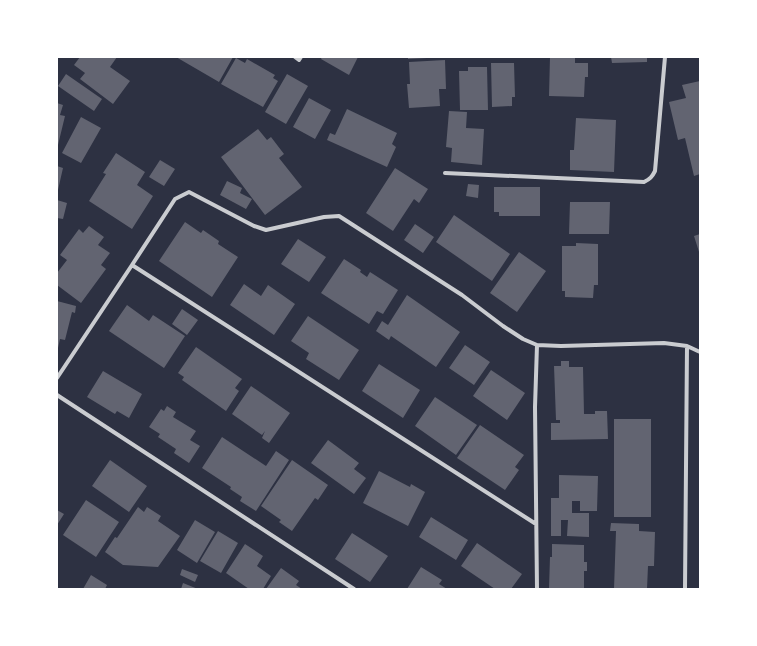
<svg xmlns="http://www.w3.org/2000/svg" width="757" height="646" viewBox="0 0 757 646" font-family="'Crimson Pro',serif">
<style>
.building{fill:#626471}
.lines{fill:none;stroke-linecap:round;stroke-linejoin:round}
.minor{stroke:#caccd0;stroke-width:4}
</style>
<rect width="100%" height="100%" fill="#2d3142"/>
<path class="building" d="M 80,57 L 117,57 L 110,67 L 130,81 L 113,104 L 80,79 L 85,73 L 74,65 Z
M 176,57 L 233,57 L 219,82 Z
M 322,57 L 358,57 L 349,75 L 321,59 Z
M 408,57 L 427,57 L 427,58 L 408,59 Z
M 550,57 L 575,57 L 575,63 L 588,63 L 588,77 L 585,77 L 584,97 L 549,96 Z
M 611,57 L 647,57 L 647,62 L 612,63 Z
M 236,58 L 245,63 L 247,59 L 275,75 L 273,78 L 278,81 L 263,107 L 221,84 Z
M 445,60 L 446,89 L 439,89 L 440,106 L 409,108 L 407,84 L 410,84 L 409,62 Z
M 491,63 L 514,63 L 515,97 L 512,97 L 512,106 L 492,107 Z
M 468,67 L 487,67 L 488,110 L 460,110 L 459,71 L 468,71 Z
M 66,74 L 102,99 L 94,111 L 58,86 Z
M 287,74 L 308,86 L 286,124 L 265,112 Z
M 700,81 L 700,174 L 694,176 L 685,138 L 678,140 L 669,102 L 686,98 L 682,85 Z
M 309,98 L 331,110 L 315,139 L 293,127 Z
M 57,103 L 63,105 L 60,115 L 65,116 L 58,145 Z
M 347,109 L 397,133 L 392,144 L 396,147 L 387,167 L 327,140 L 330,133 L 335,135 Z
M 449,111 L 467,112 L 466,128 L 484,129 L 482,165 L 451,162 L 452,148 L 446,147 Z
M 81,117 L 101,128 L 81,163 L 62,153 Z
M 576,118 L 616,120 L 614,172 L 570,170 L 570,150 L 574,150 Z
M 258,129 L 267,140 L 271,137 L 284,154 L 279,158 L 302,187 L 265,215 L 221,157 Z
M 116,153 L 145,172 L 137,185 L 153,196 L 132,229 L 89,201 L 106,174 L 103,173 Z
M 160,160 L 175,169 L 164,186 L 149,177 Z
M 57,166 L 63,168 L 58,190 L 57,190 Z
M 395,168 L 428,189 L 419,203 L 414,199 L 393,231 L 366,213 Z
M 227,181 L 242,188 L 240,193 L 252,199 L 246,209 L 220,195 Z
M 468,184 L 479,185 L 478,198 L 466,196 Z
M 494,187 L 540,187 L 540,216 L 499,216 L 499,212 L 494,212 Z
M 57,200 L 67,203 L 63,219 L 57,218 Z
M 570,202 L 610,202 L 609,234 L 569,234 Z
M 454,215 L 510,254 L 492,281 L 436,242 Z
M 185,222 L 201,233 L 203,230 L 219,241 L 218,244 L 238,257 L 212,297 L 159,261 Z
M 415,224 L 434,237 L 423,253 L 404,240 Z
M 89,226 L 104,237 L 98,245 L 110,253 L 101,265 L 106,269 L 81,303 L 57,285 L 57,273 L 67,260 L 60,255 L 79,229 L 83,233 Z
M 700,234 L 700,255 L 694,236 Z
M 298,239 L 326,257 L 309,282 L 281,264 Z
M 576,243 L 598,244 L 598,285 L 594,285 L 593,298 L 565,297 L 565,291 L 562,291 L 562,246 L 576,246 Z
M 519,252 L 546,271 L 517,312 L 490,293 Z
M 344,259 L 361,270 L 360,272 L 367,277 L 370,272 L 398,290 L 383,314 L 377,311 L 369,324 L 321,293 Z
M 244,284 L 261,296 L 268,285 L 295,304 L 274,335 L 230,305 Z
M 407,295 L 460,332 L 436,367 L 391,336 L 389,340 L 376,331 L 382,321 L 388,325 Z
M 57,301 L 76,306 L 75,313 L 72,312 L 65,340 L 60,339 L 58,348 L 57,347 Z
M 127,305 L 149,321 L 153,315 L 185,336 L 164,368 L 109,331 Z
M 182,309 L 198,320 L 187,335 L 172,324 Z
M 308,316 L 359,350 L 339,380 L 306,359 L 309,353 L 291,341 Z
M 465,345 L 490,362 L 474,385 L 449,368 Z
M 196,347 L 242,379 L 235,388 L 239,391 L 226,411 L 182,380 L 184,377 L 178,373 Z
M 561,361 L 569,361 L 569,367 L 583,367 L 584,414 L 595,414 L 595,411 L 607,411 L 608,439 L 551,440 L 551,423 L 560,423 L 560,420 L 556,420 L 554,366 L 561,366 Z
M 379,364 L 420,390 L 403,418 L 362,391 Z
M 491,370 L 525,393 L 507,420 L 473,396 Z
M 103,371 L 142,394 L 129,418 L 117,411 L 115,414 L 87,397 Z
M 251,386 L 290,413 L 269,443 L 262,438 L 265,431 L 262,435 L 232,414 Z
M 435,397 L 477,425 L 456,455 L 415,426 Z
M 167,406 L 176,412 L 173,417 L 196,431 L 190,440 L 200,446 L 189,463 L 174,453 L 176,449 L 158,437 L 160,434 L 149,427 L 161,409 L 164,411 Z
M 614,419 L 651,419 L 651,517 L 614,517 Z
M 480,425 L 524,455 L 515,467 L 519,470 L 505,490 L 457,458 Z
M 222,437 L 266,466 L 276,451 L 289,460 L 256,511 L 240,501 L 242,497 L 230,489 L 231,487 L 202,468 Z
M 328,440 L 359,463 L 354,469 L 366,478 L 354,494 L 311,463 Z
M 110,460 L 147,486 L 129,512 L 92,486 Z
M 292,460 L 328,485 L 318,500 L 315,498 L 292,531 L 279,522 L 281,520 L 261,506 Z
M 379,471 L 410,487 L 411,484 L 425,492 L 408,526 L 363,503 Z
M 559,475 L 598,476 L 597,511 L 580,511 L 580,501 L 572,501 L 572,513 L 589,513 L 589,537 L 567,536 L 568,520 L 561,520 L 561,536 L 551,536 L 551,498 L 559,498 Z
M 86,500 L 119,522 L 96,557 L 63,535 Z
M 138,507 L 144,512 L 147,507 L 161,516 L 158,521 L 180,536 L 158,567 L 123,565 L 105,552 L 115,537 L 117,538 Z
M 57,510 L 64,514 L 57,525 Z
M 431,517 L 468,540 L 456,560 L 419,537 Z
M 195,520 L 215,532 L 197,563 L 177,550 Z
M 611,523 L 639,524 L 639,531 L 655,532 L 654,566 L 648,566 L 647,589 L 614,589 L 616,531 L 610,531 Z
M 218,531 L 238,543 L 221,573 L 200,561 Z
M 352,533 L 388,556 L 370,582 L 335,559 Z
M 477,543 L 522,574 L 511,589 L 495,589 L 461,566 Z
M 245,544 L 263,556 L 257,566 L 271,576 L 263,589 L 249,589 L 226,573 Z
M 552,544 L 584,545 L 584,562 L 587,562 L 587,571 L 584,571 L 584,589 L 549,589 L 550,557 L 552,557 Z
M 421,567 L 442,580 L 439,584 L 447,589 L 407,589 Z
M 281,568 L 299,581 L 296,585 L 302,589 L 266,589 Z
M 182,569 L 198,575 L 195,582 L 180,575 Z
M 91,575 L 107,585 L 105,589 L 83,589 Z
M 183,583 L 198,589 L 181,589 Z"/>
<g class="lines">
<path class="minor" d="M 295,57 L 299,60 L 301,57
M 445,173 L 644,182 C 650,179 652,177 655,171 L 665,57
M 132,265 L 536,524
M 57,378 L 132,265 L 175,199 L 189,192 L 254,226 L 266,230 L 324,217 L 339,216 L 462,295 L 503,326 L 523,339 L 537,345 L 561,346 L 664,343 L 687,346 L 700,352
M 57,395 L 354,589
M 537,589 L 535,407 L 537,345
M 685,589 L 687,346"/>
</g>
<rect width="757" height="646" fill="none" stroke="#ffffff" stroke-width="116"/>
</svg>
